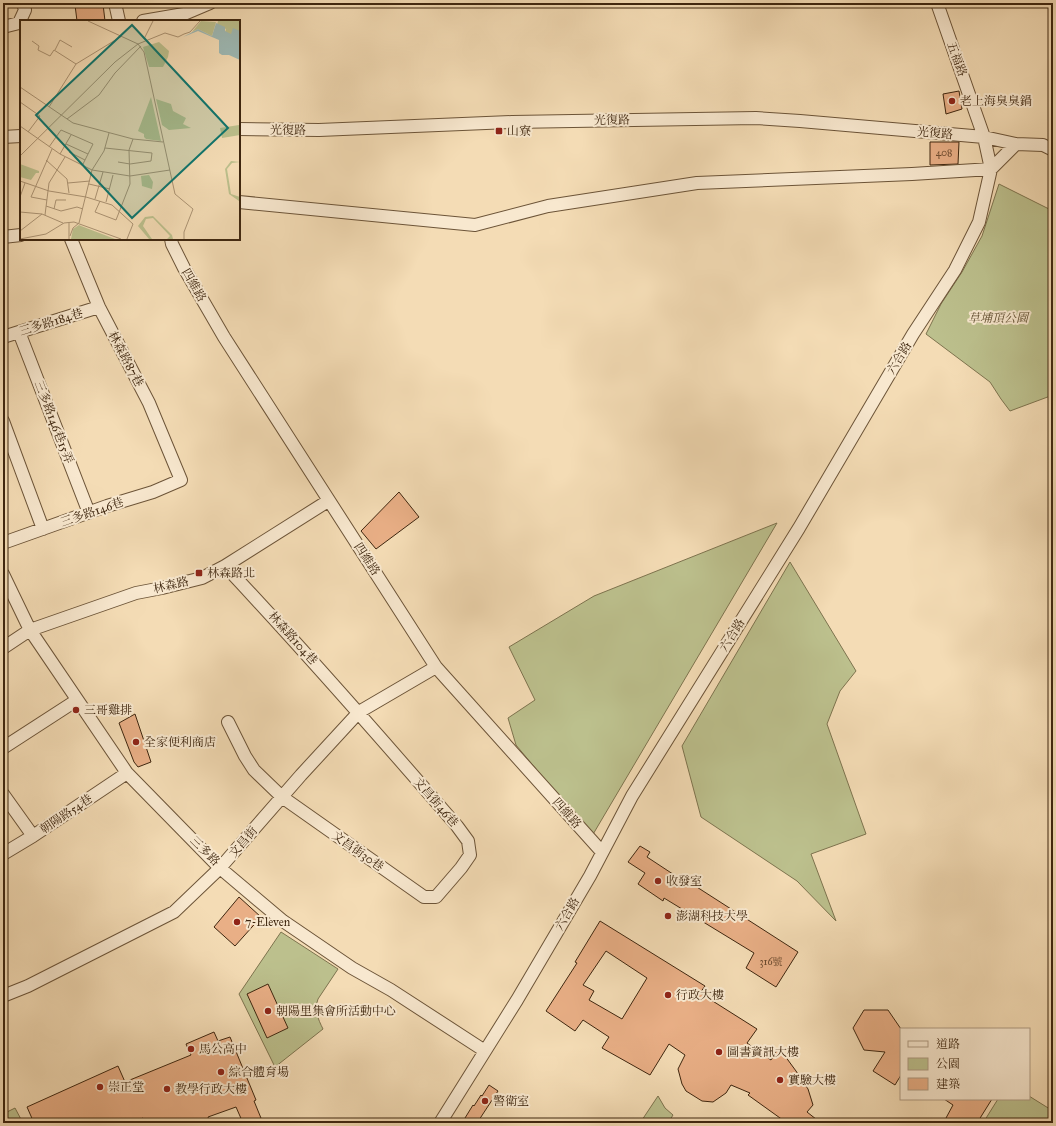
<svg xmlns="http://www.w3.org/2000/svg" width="1056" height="1126" viewBox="0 0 1056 1126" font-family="'IM FELL Great Primer','Noto Serif TC',serif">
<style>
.green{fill:#bcc08d;stroke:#7d734e}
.building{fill:#e9af86;stroke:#3e260f;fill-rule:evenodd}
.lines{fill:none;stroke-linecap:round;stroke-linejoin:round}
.minor-casing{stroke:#6c5438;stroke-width:14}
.minor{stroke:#f8e8cf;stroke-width:12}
.poi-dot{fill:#8f2418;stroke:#f8e8cf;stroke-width:1.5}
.labels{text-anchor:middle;stroke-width:4;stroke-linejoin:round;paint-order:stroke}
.number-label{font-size:10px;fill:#69482d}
.street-label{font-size:12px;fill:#3e260f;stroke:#f8e8cf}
.poi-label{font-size:12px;fill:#3e260f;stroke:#f8e8cf;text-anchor:start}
.park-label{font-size:12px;font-style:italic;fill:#5e4c2e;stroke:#f8e8cf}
.inset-road{fill:none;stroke:#ab9373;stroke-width:1}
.view{fill:#0f766e;fill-opacity:0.15;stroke:#0f766e;stroke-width:2}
.inset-edge{fill:none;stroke:#3e260f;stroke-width:2}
</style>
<rect width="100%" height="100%" fill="#f4dcb5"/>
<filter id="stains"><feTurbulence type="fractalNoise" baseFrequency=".005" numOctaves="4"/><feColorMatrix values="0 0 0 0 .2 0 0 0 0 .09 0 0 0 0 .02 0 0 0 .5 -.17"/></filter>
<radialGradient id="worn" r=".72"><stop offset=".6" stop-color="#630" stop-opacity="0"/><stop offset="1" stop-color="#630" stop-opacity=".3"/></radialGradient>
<path class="green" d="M 999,184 L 1053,211 L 1053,395 L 1010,411 L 1001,399 L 990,382 L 926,334 L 941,304 L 962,272 L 982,236 Z
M 777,523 L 592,836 L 516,745 L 508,718 L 535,700 L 509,647 L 594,596 Z
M 790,562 L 856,671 L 840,691 L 827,724 L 866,834 L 811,854 L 836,921 L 797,881 L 701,817 L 682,746 Z
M 281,932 L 338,969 L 318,999 C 314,1010 318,1019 323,1029 L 275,1067 L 239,994 Z
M 658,1096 L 665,1108 L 673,1115 L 668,1123 L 640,1123 Z
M 1029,1096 L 1053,1111 L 1053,1123 L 983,1123 L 998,1099 L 1029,1099 Z
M 15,1108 L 23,1123 L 3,1123 L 3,1114 Z"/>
<path class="building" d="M 103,4 L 105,21 L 77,21 L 75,5 Z
M 959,91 L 962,109 L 946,114 L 943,94 Z
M 930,142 L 959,142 L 958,164 L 930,165 Z
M 399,492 L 419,517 L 376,549 L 361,531 Z
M 135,714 L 151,762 L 138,767 L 134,762 L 119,723 Z
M 640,846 L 650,852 L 647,857 L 688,884 L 689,882 L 798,952 L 776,987 L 746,968 L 754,953 L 664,898 L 663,901 L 638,884 L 645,873 L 628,862 Z
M 239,897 L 261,917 L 235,946 L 214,927 Z
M 600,921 L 705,986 L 700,993 L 757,1029 L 747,1043 L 771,1060 L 777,1050 L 785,1056 L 796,1071 L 808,1089 L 813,1105 L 807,1112 L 821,1123 L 787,1123 L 748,1095 L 750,1093 L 731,1085 L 726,1093 L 713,1102 L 702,1101 L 686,1091 L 682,1084 L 678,1069 L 685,1055 L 669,1044 L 650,1075 L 602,1048 L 609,1037 L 583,1020 L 575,1031 L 546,1011 L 577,963 L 575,962 ZM 606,951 L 647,978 L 622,1019 L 589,1000 L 594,991 L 583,985 Z
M 268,984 L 288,1028 L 267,1038 L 247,994 Z
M 864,1010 L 888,1010 L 901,1029 L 901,1075 L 895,1085 L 873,1071 L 885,1052 L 864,1050 L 853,1028 Z
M 214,1032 L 218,1041 L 230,1037 L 256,1100 L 254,1101 L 263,1123 L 243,1123 L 236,1107 L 208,1117 L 210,1123 L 145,1123 L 143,1118 L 132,1123 L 34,1123 L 27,1107 L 118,1066 L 125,1082 L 191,1055 L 186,1044 Z
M 489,1085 L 498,1091 L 477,1123 L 472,1123 L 465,1118 L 473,1105 L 474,1106 L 481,1095 L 482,1096 Z
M 944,1099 L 992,1099 L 977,1123 L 954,1123 L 946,1118 L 953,1105 Z"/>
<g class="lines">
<g class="minor-casing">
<path id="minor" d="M 115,3 L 119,21
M 143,21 L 184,14 L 210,3
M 3,27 L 19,23 L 25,10 L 23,3
M 239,129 L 319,130 L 512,122 L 756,118 L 800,121 L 984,137 L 1016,144 L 1043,145 L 1053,150
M 3,137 L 21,136
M 239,202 L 475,225 L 548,206 L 697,183 L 912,174 L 991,169 L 1016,144
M 3,237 L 21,235
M 171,239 L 172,244 L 184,268 L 224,337 L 436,667 L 602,852
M 19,332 L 89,513
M 3,337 L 99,307
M 3,421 L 43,529
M 3,543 L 107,506 L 153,492 L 181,480 L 149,403 L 99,307 L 71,239
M 225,566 C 305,651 381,738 457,826 L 468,841 L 470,855 L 461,868 L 436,897 L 424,897 L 282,797 L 254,770 L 245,756 L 228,722
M 3,574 L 30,630 L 127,773 L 220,868 L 283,921 L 352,968 L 391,990 L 485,1051
M 3,648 L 30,630 L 136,593 L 162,588 L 202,578 L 225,566 L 328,501
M 3,748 L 77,700
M 3,794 L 33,836
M 3,854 L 33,836 L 127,773
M 3,996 L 28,986 L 174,912 L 220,868 L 301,775 L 359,712 L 436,667
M 440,1123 L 517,1000 L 590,876 L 632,796 L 799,528 L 913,334 L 955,270 L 979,222 L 991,169 L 984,137 L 937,3"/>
</g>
<use href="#minor" class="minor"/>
</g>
<g class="poi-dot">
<circle cx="952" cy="101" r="4"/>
<rect x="495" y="127" width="8" height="8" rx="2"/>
<rect x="195" y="569" width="8" height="8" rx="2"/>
<circle cx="76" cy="710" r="4"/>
<circle cx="136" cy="742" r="4"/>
<circle cx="658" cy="881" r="4"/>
<circle cx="668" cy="916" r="4"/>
<circle cx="237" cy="922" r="4"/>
<circle cx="668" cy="995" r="4"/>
<circle cx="268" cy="1011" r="4"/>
<circle cx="191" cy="1049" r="4"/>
<circle cx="719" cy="1052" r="4"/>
<circle cx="221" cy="1072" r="4"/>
<circle cx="780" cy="1080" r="4"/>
<circle cx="100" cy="1087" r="4"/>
<circle cx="167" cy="1089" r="4"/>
<circle cx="485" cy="1101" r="4"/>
</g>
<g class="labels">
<g class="number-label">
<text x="944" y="156">408</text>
<text x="771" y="965">316號</text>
</g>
<g class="street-label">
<text transform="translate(957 59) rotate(70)" y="4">五福路</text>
<text transform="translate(612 120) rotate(-1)" y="4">光復路</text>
<text transform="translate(288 130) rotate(1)" y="4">光復路</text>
<text transform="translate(935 133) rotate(5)" y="4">光復路</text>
<text transform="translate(194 285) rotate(60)" y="4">四維路</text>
<text transform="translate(51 322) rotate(-17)" y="4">三多路184巷</text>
<text transform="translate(899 358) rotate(-59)" y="4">六合路</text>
<text transform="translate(126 359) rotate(62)" y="4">林森路87巷</text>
<text transform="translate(54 422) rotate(69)" y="4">三多路146巷15弄</text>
<text transform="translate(92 512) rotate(-19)" y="4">三多路146巷</text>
<text transform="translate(367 559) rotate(57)" y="4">四維路</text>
<text transform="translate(171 585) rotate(-13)" y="4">林森路</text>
<text transform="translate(732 635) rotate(-58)" y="4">六合路</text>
<text transform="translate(293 638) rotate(48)" y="4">林森路104巷</text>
<text transform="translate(436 802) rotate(49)" y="4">文昌街46巷</text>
<text transform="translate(567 813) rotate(48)" y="4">四維路</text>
<text transform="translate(66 814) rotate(-34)" y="4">朝陽路54巷</text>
<text transform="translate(243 842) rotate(-49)" y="4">文昌街</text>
<text transform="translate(205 851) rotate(45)" y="4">三多路</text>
<text transform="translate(358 851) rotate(35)" y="4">文昌街30巷</text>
<text transform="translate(567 914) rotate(-60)" y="4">六合路</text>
</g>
<g class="poi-label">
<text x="960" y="105">老上海臭臭鍋</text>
<text x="507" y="135">山寮</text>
<text x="207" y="577">林森路北</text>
<text x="84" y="714">三哥雞排</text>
<text x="144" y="746">全家便利商店</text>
<text x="666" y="885">收發室</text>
<text x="676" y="920">澎湖科技大學</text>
<text x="245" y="926">7-Eleven</text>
<text x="676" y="999">行政大樓</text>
<text x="276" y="1015">朝陽里集會所活動中心</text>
<text x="199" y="1053">馬公高中</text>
<text x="727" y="1056">圖書資訊大樓</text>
<text x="229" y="1076">綜合體育場</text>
<text x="788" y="1084">實驗大樓</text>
<text x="108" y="1091">崇正堂</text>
<text x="175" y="1093">教學行政大樓</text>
<text x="493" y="1105">警衛室</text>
</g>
<g class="park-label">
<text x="998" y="322">草埔頂公園</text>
</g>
</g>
<g transform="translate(20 20)">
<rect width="220" height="220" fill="#f4dcb5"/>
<path d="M 181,1 L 196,2 L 192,16 L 178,9 L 172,12 ZM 198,1 L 220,1 L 220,12 L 212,16 L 205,13 L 206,9 L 197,5 ZM 139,22 L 149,31 L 148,37 L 143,47 L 129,47 L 123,27 ZM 131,77 L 141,121 L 126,119 L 124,117 L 124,114 L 118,111 ZM 136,79 L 151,84 L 153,91 L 166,98 L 163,104 L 171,108 L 149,110 L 142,105 ZM 219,105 L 220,115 L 202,118 L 200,108 ZM 211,141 L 220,142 L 212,143 L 207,149 L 211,174 L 220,177 L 219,181 L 209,174 L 205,149 ZM 0,144 L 19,151 L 19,153 L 16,153 L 11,160 L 0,157 ZM 129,155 L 133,162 L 132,169 L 122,166 L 121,156 ZM 133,196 L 152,215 L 153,219 L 147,219 L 150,216 L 133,198 L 126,199 L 123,206 L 132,219 L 129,219 L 118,206 L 125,197 ZM 59,205 L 61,206 L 95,219 L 51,219 L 53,209 Z" fill="#bcc08d"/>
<path d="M 196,3 L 205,7 L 205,11 L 211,14 L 213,8 L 220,11 L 220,40 L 209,35 L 202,35 L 199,33 L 199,20 L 178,11 L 163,17 L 178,9 L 192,16 Z" fill="#9ebab6"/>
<path class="inset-road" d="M 68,1 L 118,24 L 124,32 L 155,174 L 173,189 L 164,212 L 164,219M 124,19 L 133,1M 12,21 L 19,26 L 18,30 L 30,36 L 34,30 L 56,44M 35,30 L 40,20 L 52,27M 0,67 L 53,103 L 113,119 L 143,122M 0,82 L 20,96 L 8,112M 29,87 L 56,44 L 102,16M 47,99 L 79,75 L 95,53 L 121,26M 0,106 L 40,134 L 72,150 L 110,156 L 150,150M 46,124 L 68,134M 29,127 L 41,110 L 73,124 L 62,146M 85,128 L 132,133 L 131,141 L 110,144 L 98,142M 49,132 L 65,140M 40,134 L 51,115M 0,136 L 95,42 L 118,24 L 145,13 L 158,17 L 164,14 L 170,12 L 180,1M 26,140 L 47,159 L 49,173M 0,161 L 29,171 L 66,177 L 92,185 L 113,204 L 107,219M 48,163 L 70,161M 69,164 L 90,169M 0,177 L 5,163M 75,179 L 83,152M 27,180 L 11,177 L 32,129M 80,181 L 75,192 L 96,200 L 110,164 L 109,130 L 113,119M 86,182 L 93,155M 26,186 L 41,191 L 57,187 L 63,189M 34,189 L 36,180 L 46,180M 0,192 L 22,194 L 43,203M 25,195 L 29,163 L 45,137M 0,211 L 22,194M 50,216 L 53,208 L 59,203 L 72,150 L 84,131 L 89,113M 0,219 L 26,214 L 44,203 L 54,202 L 101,219M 49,219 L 49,203"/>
<path class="view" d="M 112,5 L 208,108 L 112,198 L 16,95 Z"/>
<rect width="220" height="220" class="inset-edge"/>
</g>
<rect width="1056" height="1126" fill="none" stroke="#f4dcb5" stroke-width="16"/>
<rect x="4" y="4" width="1048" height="1118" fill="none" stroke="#3e260f" stroke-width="2"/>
<rect x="8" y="8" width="1040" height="1110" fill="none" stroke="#3e260f"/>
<rect x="900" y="1028" width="130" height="72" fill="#f8e8cf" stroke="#ae9a82"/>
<rect x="908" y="1041" width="20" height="6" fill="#f8e8cf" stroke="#ae9a82"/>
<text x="936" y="1048" font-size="12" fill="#3e260f">道路</text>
<rect x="908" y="1058" width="20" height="12" fill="#bcc08d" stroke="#ae9a82"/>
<text x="936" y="1068" font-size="12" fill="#3e260f">公園</text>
<rect x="908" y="1078" width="20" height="12" fill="#e9af86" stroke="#ae9a82"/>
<text x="936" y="1088" font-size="12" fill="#3e260f">建築</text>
<rect width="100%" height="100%" filter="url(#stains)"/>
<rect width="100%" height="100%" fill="url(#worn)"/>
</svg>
